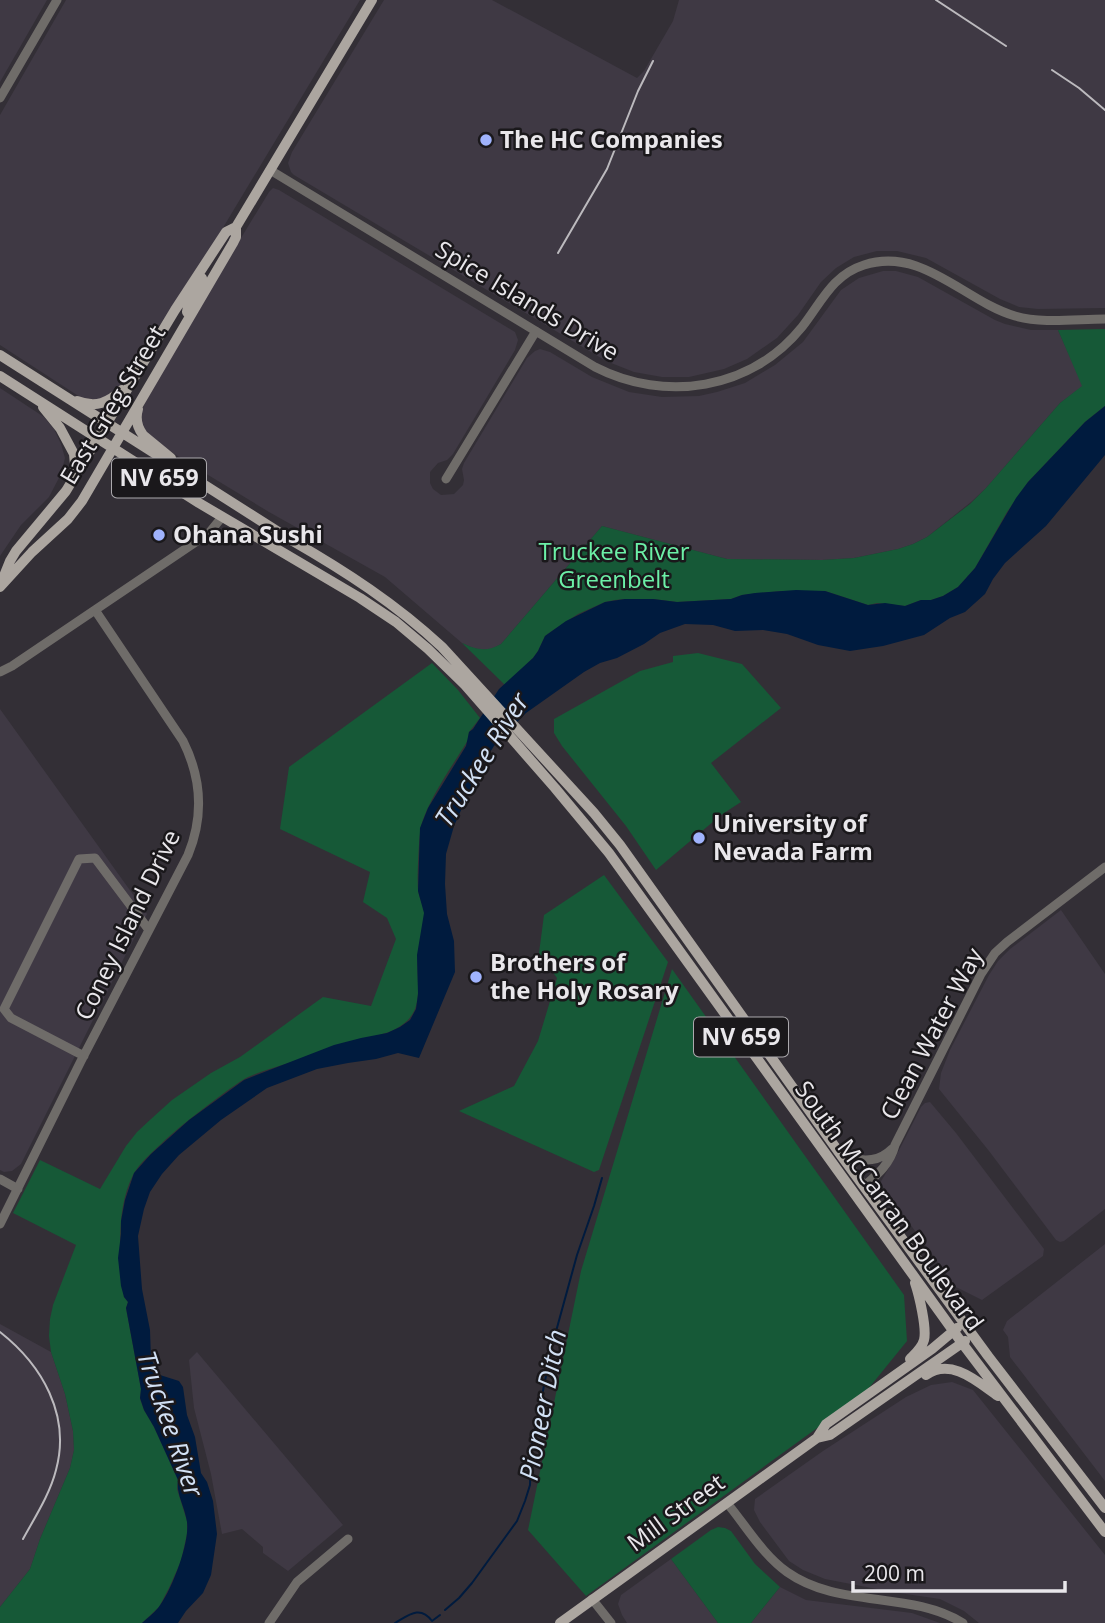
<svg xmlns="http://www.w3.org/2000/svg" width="1105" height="1623" viewBox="0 0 1105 1623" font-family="'Open Sans',sans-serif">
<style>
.built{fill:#3f3944}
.green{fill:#165937}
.water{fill:#001b3e}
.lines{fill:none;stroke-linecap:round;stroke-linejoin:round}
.stream{stroke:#001b3e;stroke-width:2}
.minor{stroke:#6f6c69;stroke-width:9}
.major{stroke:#aca6a0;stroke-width:10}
.rail{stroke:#bcbabe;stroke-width:2}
.poi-dot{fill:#a0b3fd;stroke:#1a181b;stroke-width:2.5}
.labels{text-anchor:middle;stroke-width:5;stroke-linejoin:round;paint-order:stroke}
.shield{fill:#1a181b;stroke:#aba9ad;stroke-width:2}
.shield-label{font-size:23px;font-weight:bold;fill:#e9e7eb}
.poi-label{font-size:24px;font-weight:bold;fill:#e9e7eb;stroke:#1a181b;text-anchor:start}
.street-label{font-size:24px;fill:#e9e7eb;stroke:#1a181b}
.park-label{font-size:24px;fill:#6cf0a7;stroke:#1a181b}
.water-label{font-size:26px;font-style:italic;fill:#d2e1f5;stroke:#1a181b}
</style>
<rect width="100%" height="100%" fill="#332f36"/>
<path class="built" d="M 0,0 L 47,0 L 0,82 Z
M 66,0 L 360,0 L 218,236 L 160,325 L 148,338 L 119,387 L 101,401 L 80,397 L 0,345 L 0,115 Z
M 384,0 L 492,0 L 637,78 L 644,71 L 673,21 L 679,0 L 1105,0 L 1105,308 L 1038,309 L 1019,307 L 1000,299 L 926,258 L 897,251 L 877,251 L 854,257 L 836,268 L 821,282 L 798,315 L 777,338 L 747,359 L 724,369 L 689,377 L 662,377 L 634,372 L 606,361 L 294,175 L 291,172 L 288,163 L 292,152 Z
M 273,188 L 279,190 L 515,332 L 518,340 L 515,350 L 453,454 L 447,460 L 438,463 L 430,472 L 430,483 L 433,489 L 441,495 L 454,494 L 463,485 L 464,480 L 462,469 L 464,463 L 527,358 L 535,351 L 540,349 L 550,352 L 592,377 L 629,392 L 662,397 L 699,396 L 717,392 L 745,383 L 775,365 L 803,342 L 841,290 L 859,278 L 883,271 L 896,271 L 918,277 L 995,320 L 1005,324 L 1031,330 L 1058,330 L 1083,386 L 1060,403 L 986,488 L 971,502 L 927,537 L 913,544 L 898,549 L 854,558 L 822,560 L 727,559 L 602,526 L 501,644 L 492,649 L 482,650 L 473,648 L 462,643 L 385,577 L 269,512 L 190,464 L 150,438 L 141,421 L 142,410 L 146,401 L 210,289 L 269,192 Z
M 0,388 L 44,417 L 54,429 L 61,444 L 65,458 L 61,474 L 49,497 L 21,525 L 0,556 Z
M 0,709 L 147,914 L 126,954 L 21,1164 L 12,1171 L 4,1172 L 0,1170 Z
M 1061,910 L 1105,974 L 1105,1209 L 1064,1241 L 1060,1242 L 1056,1240 L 989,1151 L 939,1089 L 941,1073 L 950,1050 L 989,975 L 998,961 L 1010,949 Z
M 930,1102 L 956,1133 L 1044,1249 L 1043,1256 L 982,1300 L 956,1287 L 880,1183 L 896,1156 L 921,1107 L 925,1103 Z
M 1105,1244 L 1105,1481 L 1010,1357 L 1008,1337 L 1003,1330 L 1007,1321 Z
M 0,1324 L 51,1352 L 65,1394 L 73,1431 L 74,1450 L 70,1468 L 40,1539 L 30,1569 L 0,1607 Z
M 197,1352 L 343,1525 L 288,1571 L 263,1553 L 263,1547 L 242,1529 L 222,1534 L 211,1474 L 194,1408 L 189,1360 Z
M 952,1382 L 973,1390 L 1105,1555 L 1105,1623 L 979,1623 L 964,1611 L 940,1599 L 892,1592 L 825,1579 L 803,1570 L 789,1561 L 760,1522 L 754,1510 L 755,1499 L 823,1451 L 906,1397 L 931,1385 Z
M 671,1559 L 718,1623 L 627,1623 L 622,1615 L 618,1604 L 621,1595 Z
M 780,1587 L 806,1600 L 912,1613 L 940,1623 L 751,1623 Z"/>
<path class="green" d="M 1105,329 L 1105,406 L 1085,422 L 1028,482 L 1007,512 L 975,568 L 958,587 L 943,596 L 931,600 L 921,600 L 905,606 L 877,603 L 868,605 L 825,591 L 781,591 L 742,595 L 731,599 L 677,602 L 653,599 L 625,599 L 615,600 L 605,602 L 578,614 L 552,631 L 545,636 L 538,651 L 533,658 L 505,685 L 462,643 C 477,650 487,652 501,644 L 602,526 L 727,559 L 822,560 L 854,558 L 898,549 L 913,544 L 927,537 L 970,504 L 986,488 L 1060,403 L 1082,386 L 1058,330 Z
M 698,653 L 742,664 L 781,708 L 711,763 L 741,802 L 721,815 L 656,870 L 626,826 L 562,746 L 554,733 L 554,719 L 640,671 L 673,662 L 673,656 Z
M 432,663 L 458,690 L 480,718 L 469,732 L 468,740 C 453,765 429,798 421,826 C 419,835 417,880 418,890 C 419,898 423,904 424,911 C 426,925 419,940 418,954 C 415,989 429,1015 389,1032 C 357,1042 324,1051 292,1062 C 276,1067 261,1071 246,1078 C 239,1082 231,1088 224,1093 C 204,1108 184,1123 165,1140 C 154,1151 140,1162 133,1175 C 115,1211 120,1258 124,1297 L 128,1302 L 126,1308 L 141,1389 L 140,1399 L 144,1410 L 154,1427 L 178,1480 L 177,1489 L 187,1521 L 187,1534 L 181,1561 L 169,1588 L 159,1607 L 142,1623 L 0,1623 L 0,1607 L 30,1569 L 40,1539 L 70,1468 L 74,1450 L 73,1431 L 65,1394 L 51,1352 L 49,1336 L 50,1319 L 53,1305 L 76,1245 L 13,1213 L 40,1160 L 100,1189 L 126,1146 L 137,1132 L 151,1119 L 172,1100 L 211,1073 L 240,1057 L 323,997 L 371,1006 L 396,939 L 387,918 L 363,902 L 370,872 L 280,829 L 289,767 Z
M 604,875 L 668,962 L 599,1170 L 594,1172 L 459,1111 L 514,1086 L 538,1041 L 557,978 L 539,953 L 544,915 Z
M 672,969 L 904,1295 L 907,1341 L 864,1394 L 586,1596 L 528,1530 L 581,1271 Z
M 718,1527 L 725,1528 L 731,1531 L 755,1564 L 780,1587 L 751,1623 L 718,1623 L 671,1559 L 711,1530 Z"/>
<path class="water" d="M 1105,406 L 1105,455 L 1046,526 L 1005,563 L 993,579 L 985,594 L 965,612 L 950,618 L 924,635 L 883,646 L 850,651 L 818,645 L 787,634 L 763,630 L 735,631 L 713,625 L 685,624 L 660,633 L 644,644 L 617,658 L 600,663 L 584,672 L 526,713 L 494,746 L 478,772 L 454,826 L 446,854 L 445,884 L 447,914 L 454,941 L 455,972 L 419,1058 L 398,1053 L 376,1059 L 348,1063 L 317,1069 L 267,1088 L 221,1120 L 179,1155 L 162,1174 L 150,1192 L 144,1209 L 138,1236 L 142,1289 L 150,1330 L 151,1359 L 160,1375 L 179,1381 L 183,1387 L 187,1415 L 195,1437 L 201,1473 L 207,1482 L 213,1501 L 217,1534 L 211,1575 L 203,1593 L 186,1611 L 178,1623 L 142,1623 C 147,1618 153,1614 158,1608 C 171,1592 190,1543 187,1522 C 185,1507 176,1494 178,1480 L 154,1427 L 144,1410 L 140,1398 L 141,1389 L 126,1308 L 128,1302 L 124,1297 L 121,1286 L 118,1258 L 121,1234 L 121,1221 L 125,1200 L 134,1173 L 151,1154 L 189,1120 L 244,1080 L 334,1045 L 361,1038 L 387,1033 L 400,1027 L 410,1020 L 416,1009 L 418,994 L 417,955 L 424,913 L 418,891 L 420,828 L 428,808 L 466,746 L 469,732 L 473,729 L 499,689 L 533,658 L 538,651 L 545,636 L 566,621 L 605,602 L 625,599 L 653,599 L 677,602 L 731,599 L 742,595 L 755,593 L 796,590 L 825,591 L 868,605 L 885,603 L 905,606 L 921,600 L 931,600 L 943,596 L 958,587 L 975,568 L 1016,498 L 1028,482 L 1085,422 Z"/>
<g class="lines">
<path class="stream" d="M 445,1610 L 459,1598 L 472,1583 L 517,1521 L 525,1501 L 530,1485 L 531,1450 L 552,1346 L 577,1255 L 594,1206 L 602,1178
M 395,1623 C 409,1615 420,1605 432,1621 L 440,1615"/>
<path class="minor" d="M 0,98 L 57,0
M 270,170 L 595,367 C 665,403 751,390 802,327 C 821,303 832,275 864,265 C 922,246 964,301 1015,316 C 1043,324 1076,319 1105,319
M 446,479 L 536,331
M 0,672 L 12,666 L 209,533 L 222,517
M 84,1056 L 11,1018 L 4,1009 L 79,859 L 95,858 L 149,930
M 843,1158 C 862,1160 877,1164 892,1149
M 0,1179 L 18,1189
M 864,1186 C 878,1174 890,1164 895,1145 L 981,974 L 995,953 L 1007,942 L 1105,867
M 0,1224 L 81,1061 L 188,855 C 204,816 202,779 183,741 L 95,610
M 727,1503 C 746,1526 763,1555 787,1572 C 839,1609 909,1590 963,1623
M 592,1599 L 611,1623
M 269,1623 L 297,1582 L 348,1539"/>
<path class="major" d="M 190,316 L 187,312 L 189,301 L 202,278
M 0,355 L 291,540 C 345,571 396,604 442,647 L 594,813 L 620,845 L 843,1158 L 988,1356 L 1105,1508
M 0,376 L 199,503 L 360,598 L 396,622 L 428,649 L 465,685 L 555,788 L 609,853 L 962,1343 L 1105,1532
M 77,401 C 96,408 108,403 122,390
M 43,407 L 60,428 L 74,454 L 76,475
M 138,409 C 135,419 137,427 143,435 L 171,458
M 2,581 L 10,561 L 16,551 L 66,491 L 175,310 L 226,232 L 236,227
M 0,587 L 32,552 L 68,519 L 82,501 L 233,243 L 236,237 L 236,227 L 372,0
M 910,1359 C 915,1354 922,1348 924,1340 C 927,1328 919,1295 915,1283
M 926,1375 C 951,1357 978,1382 998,1396
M 817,1438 L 826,1424 L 932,1349 L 957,1328
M 560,1623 L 817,1438 L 830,1435 L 965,1341"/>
<path class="rail" d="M 936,0 L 1006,46
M 1052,70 L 1079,88 L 1105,110
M 558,253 L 607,169 L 638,91 L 653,61
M 0,1332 C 42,1365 71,1415 56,1470 C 50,1494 35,1517 23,1539"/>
</g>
<g class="poi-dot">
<circle cx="486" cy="140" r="7"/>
<circle cx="159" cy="535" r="7"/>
<circle cx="699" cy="838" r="7"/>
<circle cx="476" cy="977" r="7"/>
</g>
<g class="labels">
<g class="shield">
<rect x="112" y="458.5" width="94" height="39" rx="5"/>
<rect x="694" y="1017.5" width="94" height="39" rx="5"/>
</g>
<g class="shield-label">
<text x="159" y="486">NV 659</text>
<text x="741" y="1045">NV 659</text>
</g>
<g class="poi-label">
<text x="500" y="148">The HC Companies</text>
<text x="173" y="543">Ohana Sushi</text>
<text x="713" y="832">University of<tspan x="713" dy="28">Nevada Farm</tspan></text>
<text x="490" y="971">Brothers of<tspan x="490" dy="28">the Holy Rosary</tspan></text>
</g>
<g class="street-label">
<text transform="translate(527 301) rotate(31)" y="8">Spice Islands Drive</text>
<text transform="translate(113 405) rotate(-59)" y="8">East Greg Street</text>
<text transform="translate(128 925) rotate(-64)" y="8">Coney Island Drive</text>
<text transform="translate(932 1034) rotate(-62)" y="8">Clean Water Way</text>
<text transform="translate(889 1206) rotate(54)" y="8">South McCarran Boulevard</text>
<text transform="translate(676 1513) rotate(-36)" y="8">Mill Street</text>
</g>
<g class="park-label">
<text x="614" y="560">Truckee River<tspan x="614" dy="28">Greenbelt</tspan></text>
</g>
<g class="water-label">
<text transform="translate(482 760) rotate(-58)" y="9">Truckee River</text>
<text transform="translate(543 1405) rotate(-79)" y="9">Pioneer Ditch</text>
<text transform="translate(170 1424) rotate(71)" y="9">Truckee River</text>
</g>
</g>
<path d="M853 1581v10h212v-10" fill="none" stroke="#e9e7eb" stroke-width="3.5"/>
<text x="864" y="1581" font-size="21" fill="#e9e7eb" stroke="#1a181b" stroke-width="5" paint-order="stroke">200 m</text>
</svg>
